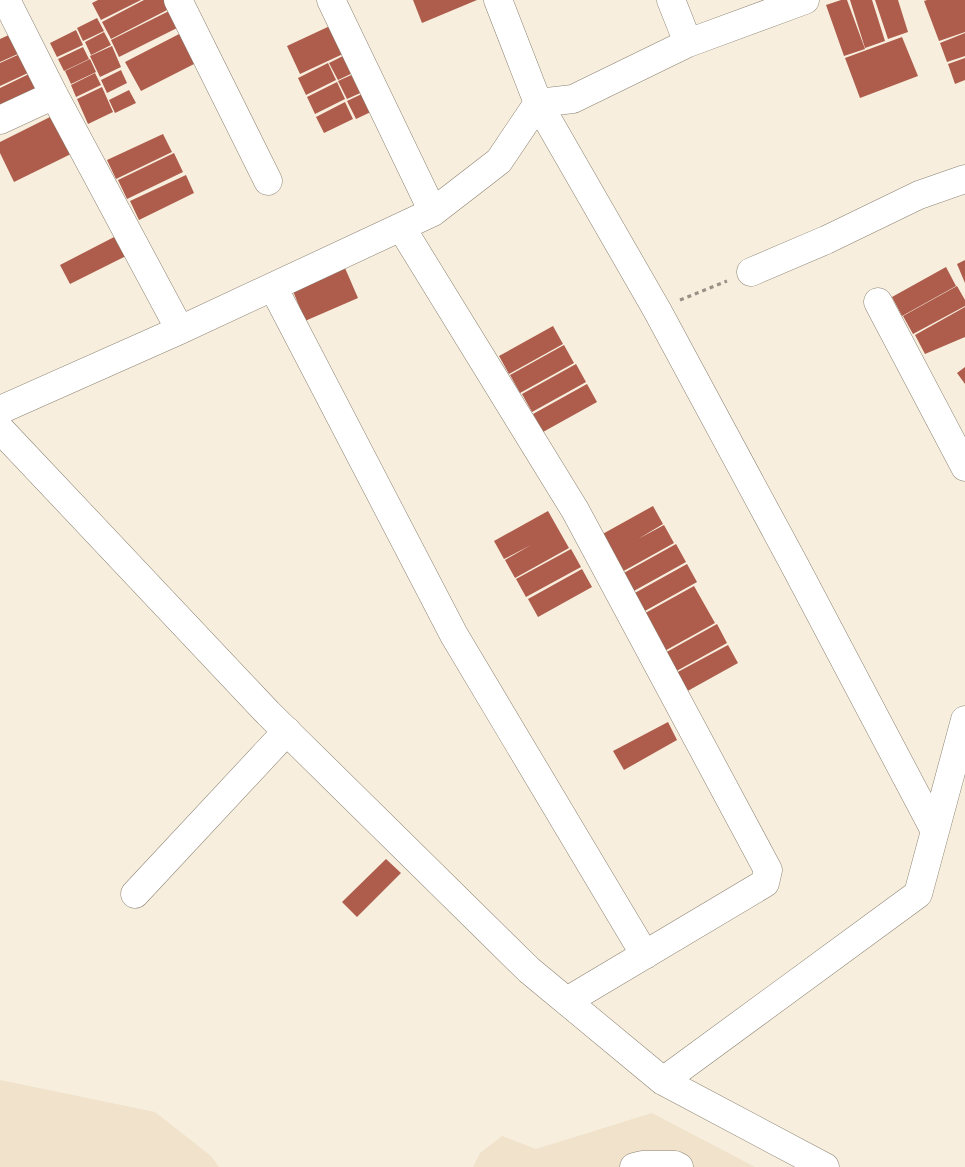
<svg xmlns="http://www.w3.org/2000/svg" width="965" height="1167" viewBox="0 0 965 1167" font-family="Commissioner,sans-serif">
<style>
.built{fill:#f0e2cb}
.building{fill:#ae5c4c}
.lines{fill:none;stroke-linecap:round;stroke-linejoin:round}
.minor-casing{stroke:#8b8273;stroke-width:29}
.path{stroke:#989185;stroke-width:3;stroke-dasharray:4 4;stroke-linecap:butt}
.minor{stroke:#fff;stroke-width:28}
</style>
<rect width="100%" height="100%" fill="#f7eedd"/>
<path class="built" d="M 0,1080 L 155,1112 L 211,1156 L 219,1167 L 0,1167 Z
M 652,1113 L 755,1167 L 473,1167 L 480,1153 L 502,1136 L 536,1149 Z"/>
<path class="building" d="M 98,0 L 141,0 L 101,20 L 92,3 Z
M 144,0 L 164,0 L 169,9 L 111,39 L 102,22 Z
M 413,0 L 477,0 L 422,23 Z
M 841,0 L 847,0 L 865,49 L 844,56 L 826,5 Z
M 850,0 L 872,0 L 885,41 L 865,48 Z
M 875,0 L 898,0 L 908,32 L 888,39 Z
M 927,0 L 965,0 L 965,32 L 939,41 L 924,1 Z
M 169,11 L 177,28 L 119,57 L 111,40 Z
M 97,18 L 104,31 L 83,41 L 77,28 Z
M 332,25 L 345,53 L 300,74 L 287,46 Z
M 76,30 L 83,45 L 57,57 L 50,43 Z
M 104,32 L 111,45 L 91,55 L 85,42 Z
M 183,32 L 198,62 L 141,91 L 125,62 Z
M 965,33 L 965,56 L 947,62 L 940,43 Z
M 11,34 L 20,53 L 0,62 L 0,39 Z
M 902,37 L 918,76 L 860,98 L 845,58 Z
M 112,46 L 121,67 L 100,77 L 90,56 Z
M 83,47 L 89,59 L 64,71 L 58,59 Z
M 22,53 L 30,72 L 0,86 L 0,63 Z
M 349,53 L 357,71 L 338,80 L 329,63 Z
M 965,58 L 965,80 L 955,84 L 948,64 Z
M 90,59 L 96,72 L 71,84 L 65,71 Z
M 328,63 L 336,80 L 306,95 L 298,78 Z
M 121,70 L 127,83 L 107,93 L 101,80 Z
M 358,72 L 367,90 L 347,99 L 338,81 Z
M 95,73 L 101,85 L 76,97 L 71,85 Z
M 29,74 L 37,92 L 0,109 L 0,88 Z
M 337,82 L 345,99 L 315,114 L 307,97 Z
M 102,87 L 113,112 L 88,124 L 77,99 Z
M 129,90 L 136,103 L 115,113 L 109,100 Z
M 366,92 L 375,110 L 356,119 L 347,101 Z
M 345,102 L 353,119 L 324,133 L 316,117 Z
M 54,115 L 73,153 L 14,182 L 0,153 L 0,142 Z
M 163,134 L 172,152 L 116,179 L 107,160 Z
M 174,153 L 183,172 L 127,199 L 118,180 Z
M 186,175 L 194,193 L 139,220 L 130,201 Z
M 118,235 L 128,255 L 70,284 L 60,265 Z
M 965,260 L 965,283 L 957,264 Z
M 946,267 L 956,286 L 902,316 L 892,297 Z
M 345,268 L 358,298 L 305,321 L 293,291 Z
M 957,286 L 965,300 L 965,306 L 913,334 L 903,316 Z
M 965,307 L 965,337 L 925,354 L 915,335 Z
M 553,326 L 563,344 L 509,374 L 499,356 Z
M 564,345 L 574,363 L 520,393 L 510,375 Z
M 576,364 L 586,382 L 532,412 L 522,394 Z
M 965,367 L 965,384 L 957,373 Z
M 587,384 L 597,402 L 543,432 L 533,414 Z
M 653,506 L 663,524 L 638,539 L 664,525 L 674,543 L 620,573 L 599,536 Z
M 548,511 L 569,548 L 515,578 L 505,560 L 531,545 L 504,559 L 494,541 Z
M 676,544 L 686,562 L 632,592 L 622,574 Z
M 571,549 L 581,567 L 526,597 L 516,579 Z
M 687,564 L 697,582 L 643,612 L 633,594 Z
M 582,569 L 592,587 L 538,617 L 528,599 Z
M 694,586 L 715,623 L 661,653 L 640,616 Z
M 717,624 L 727,643 L 673,673 L 663,654 Z
M 728,645 L 738,663 L 684,693 L 674,674 Z
M 668,722 L 677,740 L 624,770 L 613,751 Z
M 386,859 L 401,873 L 357,917 L 342,902 Z"/>
<g class="lines">
<g class="minor-casing">
<path id="minor" d="M 6,0 L 54,95 L 180,330
M 178,0 L 268,181
M 331,0 L 433,212
M 498,0 L 538,103 L 657,310 L 794,564 L 935,831
M 671,0 L 688,43
M 0,120 L 54,95
M 401,227 L 575,510 L 768,870 L 765,883 L 567,1001
M 751,272 L 826,240 L 919,195 L 965,179
M 273,287 L 454,635 L 645,955
M 878,302 L 965,467
M 0,410 L 180,330 L 433,212 L 499,161 L 538,103 L 573,99 L 688,43 L 805,0
M 0,429 L 268,713 L 529,970 L 663,1081 L 825,1167
M 135,894 L 287,731
M 663,1081 L 918,894 L 965,720
M 634,1167 L 642,1165 L 675,1165 L 679,1167"/>
</g>
<path class="path" d="M 680,300 L 727,281"/>
<use href="#minor" class="minor"/>
</g>
</svg>
